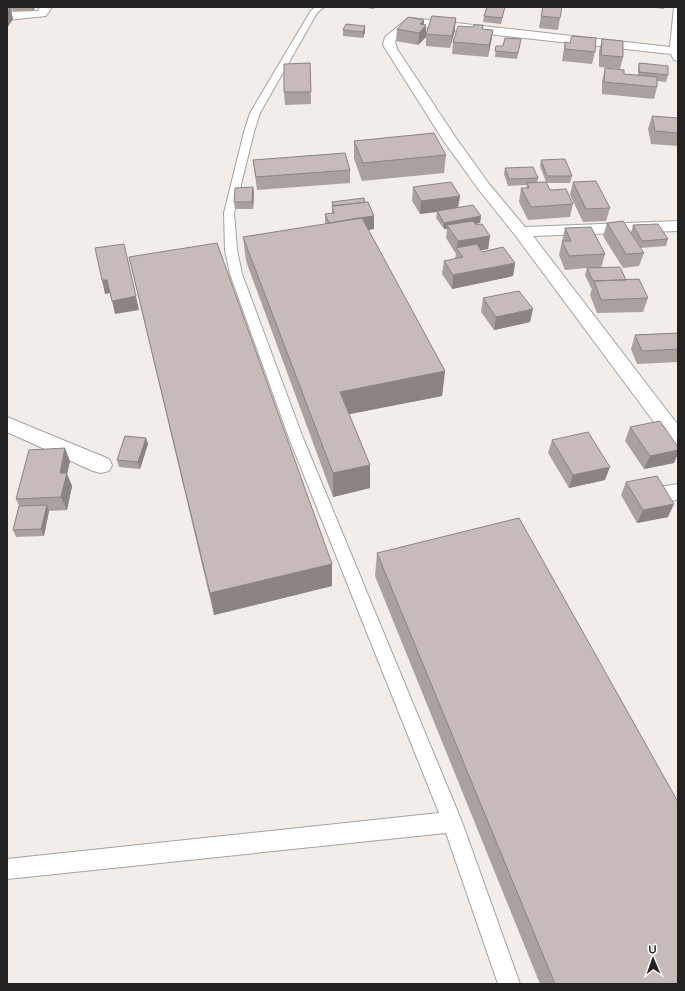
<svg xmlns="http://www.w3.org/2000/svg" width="685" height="991" viewBox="0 0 685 991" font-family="'Varela Round',sans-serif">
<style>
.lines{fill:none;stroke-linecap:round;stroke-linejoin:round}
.lane-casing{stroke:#a2a2a2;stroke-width:2}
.street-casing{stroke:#a2a2a2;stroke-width:2}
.lane{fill:#fff;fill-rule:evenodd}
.street{fill:#fff;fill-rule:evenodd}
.wall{fill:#aaa19e}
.shaded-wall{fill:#8b8381}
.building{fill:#c6bbb8;stroke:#8b8381}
</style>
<rect width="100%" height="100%" fill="#f2ede8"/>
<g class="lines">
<g class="lane-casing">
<path id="lane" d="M 315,7 L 324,7 L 317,13 L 260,113 L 254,132 L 234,213 L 237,250 L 242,274 L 303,438 L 462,822 L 520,984 L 498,984 L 446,833 L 7,879 L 7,859 L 439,813 L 289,438 L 230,274 L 225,250 L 224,213 L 244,132 L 250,113 L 310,12 Z"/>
</g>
<g class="street-casing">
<path id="street" d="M 40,7 L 52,7 L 46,16 L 7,20 L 7,12 L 38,11 Z
M 674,7 L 678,7 L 678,61 L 674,60 L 671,54 L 414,26 L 395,41 L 397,49 L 456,138 L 489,184 L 525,227 L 678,221 L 678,231 L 533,236 L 678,425 L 678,448 L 671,445 L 515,235 L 479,190 L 443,140 L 383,45 L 385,37 L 407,19 L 411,18 L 670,47 Z
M 7,417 L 109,459 L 112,465 L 109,471 L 101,473 L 93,471 L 7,432 Z
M 678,484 L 678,500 L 667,501 L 659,499 L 656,493 L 659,487 Z"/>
</g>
<use href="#lane" class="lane"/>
<use href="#street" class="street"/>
</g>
<path class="wall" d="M 7,7 L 35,7 L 33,11 L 13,11 L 12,9 L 12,11 L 11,11 L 13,19 L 7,28 Z
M 360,7 L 375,7 L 374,9 Z
M 505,7 L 501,24 L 483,22 L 484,16 Z
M 648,7 L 665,7 L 664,9 Z
M 541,16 L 560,18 L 558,30 L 539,28 Z
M 424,20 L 424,25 L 426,37 L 418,45 L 396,41 L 397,29 Z
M 343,30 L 365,32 L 363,38 L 343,36 Z
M 455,30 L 450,48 L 426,46 L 426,34 Z
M 493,30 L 491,42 L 488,57 L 452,54 L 453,42 Z
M 521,39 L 517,59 L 495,57 L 496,46 L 503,46 Z
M 602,39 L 623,57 L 620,69 L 599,67 L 599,51 Z
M 565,42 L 595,52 L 592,64 L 562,61 Z
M 310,63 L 311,104 L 285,105 L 284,92 Z
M 639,63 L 668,75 L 666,82 L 657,81 L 657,87 L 654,99 L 602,94 L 602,81 L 605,68 L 624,74 L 638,75 L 638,70 Z
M 652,116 L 678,118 L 678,146 L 651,144 L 648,129 Z
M 354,141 L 446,155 L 444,173 L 362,181 L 354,159 Z
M 253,160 L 350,170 L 350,183 L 257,190 Z
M 541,160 L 572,176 L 570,183 L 546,183 L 550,190 L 573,204 L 570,217 L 528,220 L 519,202 L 521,188 L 526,188 L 527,185 L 508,186 L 504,174 L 505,168 L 538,178 L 537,183 L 546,182 L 540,166 Z
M 573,182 L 610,208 L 606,221 L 583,222 L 570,195 Z
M 253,187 L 254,194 L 253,209 L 235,209 L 234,202 Z
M 413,187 L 458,208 L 481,216 L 480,223 L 475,224 L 490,236 L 488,249 L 481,250 L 482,252 L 515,263 L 513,276 L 452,289 L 442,274 L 444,261 L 455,259 L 456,254 L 446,238 L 447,229 L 444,229 L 436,218 L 437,212 L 420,214 L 412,201 Z
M 332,202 L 374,229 L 368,230 L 445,371 L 442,396 L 349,414 L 370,465 L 370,488 L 333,497 L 246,261 L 243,237 L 325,224 L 325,214 L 332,214 Z
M 607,223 L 631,232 L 633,225 L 668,239 L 666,246 L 640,248 L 644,253 L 639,266 L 623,268 L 603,236 Z
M 565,228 L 605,254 L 601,268 L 626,280 L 648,298 L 643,312 L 597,313 L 590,295 L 592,288 L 591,288 L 585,275 L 587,268 L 565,270 L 559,255 Z
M 129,257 L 332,564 L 332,586 L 214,615 Z
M 483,298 L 530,322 L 494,330 L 481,312 Z
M 678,333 L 678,362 L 637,364 L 631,349 L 635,335 Z
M 630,427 L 674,463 L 644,469 L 625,441 Z
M 146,438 L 148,444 L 140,469 L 119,467 L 117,460 Z
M 552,440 L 605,480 L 569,488 L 548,453 Z
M 70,461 L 67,474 L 72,486 L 67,510 L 49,511 L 44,536 L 16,537 L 13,530 L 19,506 L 16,499 Z
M 626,482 L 668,517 L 637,523 L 621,495 Z
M 377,553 L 678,984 L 540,984 L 375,576 Z"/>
<path class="shaded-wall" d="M 10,7 L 13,19 L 7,28 L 7,11 Z
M 32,7 L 35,7 L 33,11 Z
M 456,18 L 455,30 L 450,48 L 452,36 Z
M 424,20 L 423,29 L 426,25 L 426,37 L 418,45 L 420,24 Z
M 365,26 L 365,32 L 363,38 L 363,32 Z
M 493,30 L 491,42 L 488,57 L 489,45 Z
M 253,187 L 254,194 L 253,209 L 252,202 Z
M 460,196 L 458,209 L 420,214 L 421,201 Z
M 374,216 L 374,229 L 361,231 L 358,218 Z
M 481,216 L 480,223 L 450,228 L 447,225 L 447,229 L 444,229 L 444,223 Z
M 490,236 L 488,249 L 461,254 L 457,248 L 458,241 Z
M 515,263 L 513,276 L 452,289 L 453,275 Z
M 102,280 L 107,280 L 111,293 L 105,294 Z
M 136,296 L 139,310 L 115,314 L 112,301 Z
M 533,309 L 530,322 L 494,330 L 496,317 Z
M 445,371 L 442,396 L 340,416 L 340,392 Z
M 146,438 L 148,444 L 140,469 L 138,462 Z
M 65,448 L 70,461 L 67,474 L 72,486 L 67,510 L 61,497 L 60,473 Z
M 678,450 L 678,454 L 674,463 L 644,469 L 650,456 Z
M 370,465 L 370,488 L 333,497 L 333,473 Z
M 610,467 L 605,480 L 569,488 L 573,475 Z
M 674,504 L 668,517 L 637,523 L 643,510 Z
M 47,505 L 49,511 L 44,536 L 41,529 Z
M 332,564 L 332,586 L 214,615 L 210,593 Z"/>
<path class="building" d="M 7,7 L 10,7 L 7,11 Z
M 487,7 L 505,7 L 502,18 L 484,16 Z
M 543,7 L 562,7 L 560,18 L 541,16 Z
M 432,16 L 456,18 L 452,36 L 426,34 Z
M 408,17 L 424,20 L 420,24 L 426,25 L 419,33 L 397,29 Z
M 346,24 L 365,26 L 363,32 L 343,30 Z
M 474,25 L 483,25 L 482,29 L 493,30 L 489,45 L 453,42 L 458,26 L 473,27 Z
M 572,36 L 596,38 L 595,52 L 565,49 L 565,42 L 570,43 Z
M 505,38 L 521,39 L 518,53 L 495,51 L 496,46 L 503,46 Z
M 602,39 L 623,41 L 623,57 L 601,55 Z
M 310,63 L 311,92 L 284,92 L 284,64 Z
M 639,63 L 668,66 L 668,75 L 639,72 Z
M 605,68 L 624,70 L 624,74 L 657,77 L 657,87 L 604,82 Z
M 652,116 L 678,118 L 678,133 L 655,131 Z
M 434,133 L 446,155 L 363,163 L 354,141 Z
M 345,153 L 350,170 L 256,177 L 253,160 Z
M 565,159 L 572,176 L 547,176 L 541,160 Z
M 533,167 L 538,178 L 509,179 L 505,168 Z
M 596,181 L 610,208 L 586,209 L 573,182 Z
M 451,182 L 460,196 L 421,201 L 413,187 Z
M 546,182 L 550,190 L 566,189 L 573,204 L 531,207 L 521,188 L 529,188 L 527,183 Z
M 253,187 L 252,202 L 234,202 L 235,188 Z
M 364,198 L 365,202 L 334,206 L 332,202 Z
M 368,202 L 374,216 L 358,218 L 329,223 L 325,214 L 334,213 L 332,206 Z
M 473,205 L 481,216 L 444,223 L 437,211 Z
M 362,218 L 445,371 L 340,392 L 370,465 L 333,473 L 243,237 Z
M 473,221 L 476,225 L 482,224 L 490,236 L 458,241 L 447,225 Z
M 623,221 L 644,253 L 626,254 L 607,223 Z
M 658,224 L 668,239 L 642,241 L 633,225 Z
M 591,227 L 605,254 L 569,256 L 562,241 L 571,241 L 565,228 Z
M 217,243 L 332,564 L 210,593 L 129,257 Z
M 124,244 L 136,296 L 112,301 L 107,280 L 102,280 L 95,248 Z
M 477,244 L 482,252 L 503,247 L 515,263 L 453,275 L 444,261 L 463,257 L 456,248 Z
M 620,267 L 626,280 L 593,281 L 587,268 Z
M 639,279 L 648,298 L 601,300 L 594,281 Z
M 519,291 L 533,309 L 496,317 L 483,298 Z
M 678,333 L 678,349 L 642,351 L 635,335 Z
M 660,421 L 678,447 L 678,450 L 650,456 L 630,427 Z
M 588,432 L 610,467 L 573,475 L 552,440 Z
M 125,436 L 146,438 L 138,462 L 117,460 Z
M 65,448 L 60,473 L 67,473 L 61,497 L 16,499 L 29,450 Z
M 657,476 L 674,504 L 643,510 L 626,482 Z
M 47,505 L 41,529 L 13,530 L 19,506 Z
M 519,518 L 678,802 L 678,984 L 555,984 L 377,553 Z"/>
<rect width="685" height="991" fill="none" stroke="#212121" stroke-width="16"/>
<g transform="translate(653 959) rotate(358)" stroke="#ffffff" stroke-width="3" paint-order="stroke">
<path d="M0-3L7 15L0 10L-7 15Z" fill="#212121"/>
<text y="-6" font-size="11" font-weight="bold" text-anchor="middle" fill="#212121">U</text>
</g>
</svg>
